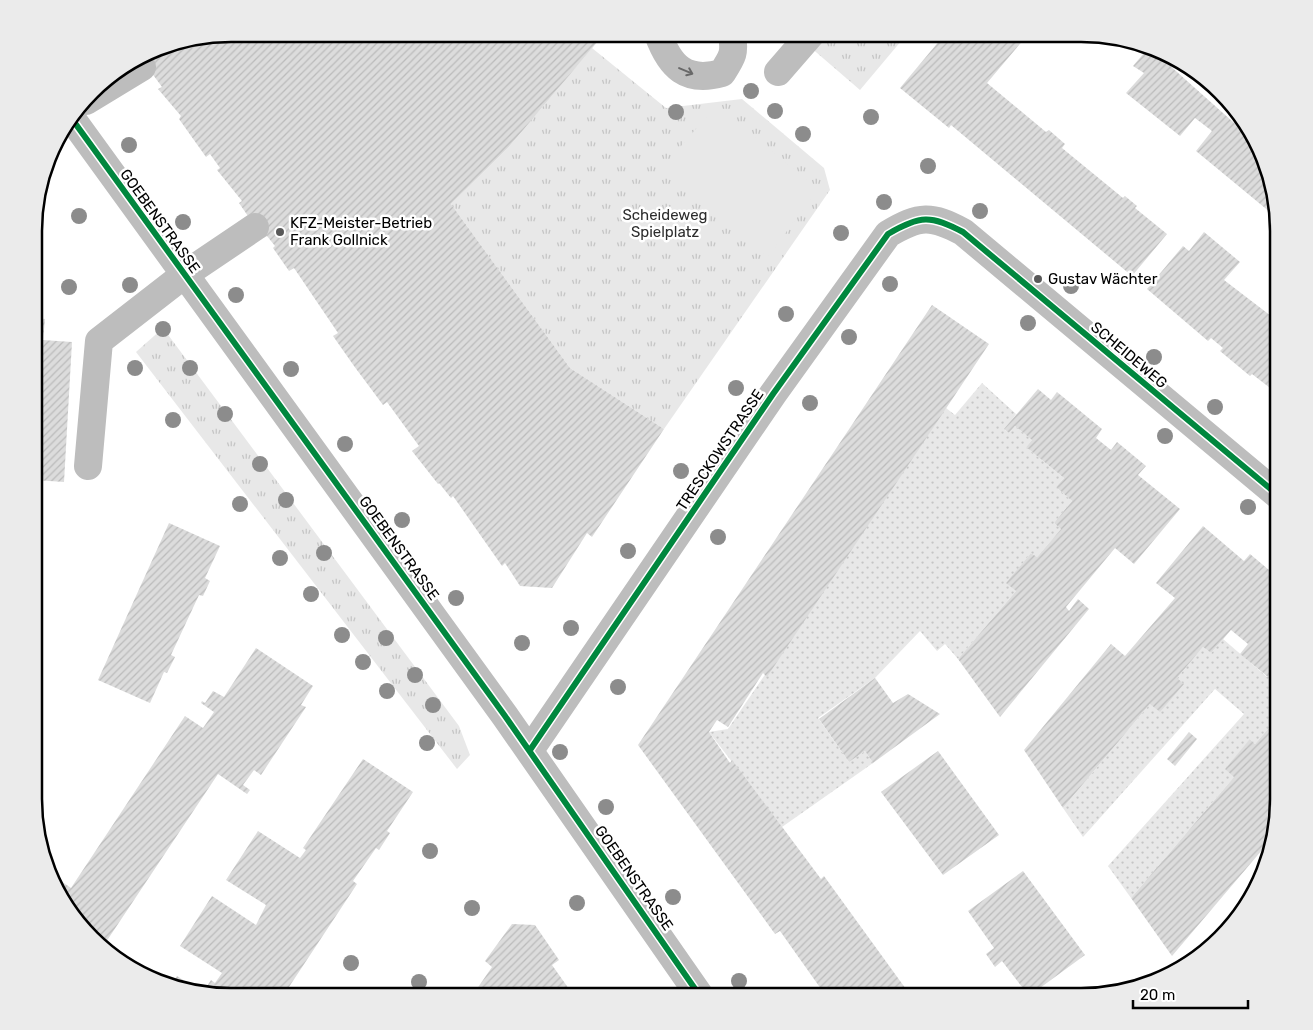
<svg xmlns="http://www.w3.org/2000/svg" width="1313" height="1030" viewBox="0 0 1313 1030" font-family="Rubik,sans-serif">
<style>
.grass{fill:url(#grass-tufts)}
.garden{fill:url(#garden-dots)}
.pitch{fill:#e8e8e8}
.building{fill:url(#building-hatch)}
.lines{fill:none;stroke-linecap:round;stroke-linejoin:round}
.minor{stroke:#bdbdbd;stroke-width:28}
.cycleway-casing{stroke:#fff;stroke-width:9}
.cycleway{stroke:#00873e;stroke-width:6}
.tree{fill:#8c8c8c}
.oneway{stroke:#686868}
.poi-dot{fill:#595959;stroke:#fff;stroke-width:2}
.labels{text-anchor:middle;stroke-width:5;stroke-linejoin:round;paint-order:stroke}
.park-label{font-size:15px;fill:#2d2d2d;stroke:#fff}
.street-label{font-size:15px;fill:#000;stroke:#fff}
.poi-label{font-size:15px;fill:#000;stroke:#fff;text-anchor:start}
.rim{fill:none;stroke:#000;stroke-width:2.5}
</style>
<defs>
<pattern id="grass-tufts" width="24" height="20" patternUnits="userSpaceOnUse" patternTransform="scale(1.25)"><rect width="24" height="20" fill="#e8e8e8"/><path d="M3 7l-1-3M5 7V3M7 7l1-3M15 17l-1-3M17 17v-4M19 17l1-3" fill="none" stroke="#c5c5c5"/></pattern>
<pattern id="garden-dots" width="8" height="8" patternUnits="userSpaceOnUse" patternTransform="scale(1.25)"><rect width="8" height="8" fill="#e8e8e8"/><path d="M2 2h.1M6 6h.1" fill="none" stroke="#c5c5c5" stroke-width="1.8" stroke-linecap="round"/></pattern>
<pattern id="building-hatch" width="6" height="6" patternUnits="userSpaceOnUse" patternTransform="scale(1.25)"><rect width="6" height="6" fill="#dcdcdc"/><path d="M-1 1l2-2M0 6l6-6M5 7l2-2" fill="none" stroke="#bbb"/></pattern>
</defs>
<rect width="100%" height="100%" fill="#fff"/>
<path class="grass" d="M 795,34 L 907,34 L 860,90 Z
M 592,48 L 666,108 L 742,99 L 824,168 L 830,190 L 664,429 L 570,368 L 451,204 L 508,148 Z
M 163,328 L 459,726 L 470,755 L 457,769 L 136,352 Z"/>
<path class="garden" d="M 982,383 L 1016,414 L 1005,430 L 1009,433 L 1015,426 L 1032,440 L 1026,447 L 1064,478 L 1056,487 L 1072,501 L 1054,523 L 1061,529 L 1037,557 L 1031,553 L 1007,583 L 1016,591 L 958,659 L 945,644 L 937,651 L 920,631 L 875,678 L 818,718 L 849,762 L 865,751 L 873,763 L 782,827 L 709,732 L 728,729 L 946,408 L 955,415 Z
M 1223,639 L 1267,677 L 1275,669 L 1279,672 L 1279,703 L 1275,708 L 1279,712 L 1279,716 L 1255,744 L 1250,739 L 1234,777 L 1131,898 L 1108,866 L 1244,714 L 1215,689 L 1083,837 L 1063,808 L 1150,704 L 1177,678 L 1203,647 L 1211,653 Z"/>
<path class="pitch" d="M 726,112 L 809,182 L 811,198 L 768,257 L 660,170 L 709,114 Z"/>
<path class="building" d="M 232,34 L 604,34 L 508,148 L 451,204 L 570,368 L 664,429 L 592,537 L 587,533 L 552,588 L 520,586 L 505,563 L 502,566 L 453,496 L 451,498 L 439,483 L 438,484 L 412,451 L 419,446 L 387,402 L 383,405 L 354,366 L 333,336 L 338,333 L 294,268 L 289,271 L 273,248 L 275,246 L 267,236 L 263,238 L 239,203 L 242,201 L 217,170 L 220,168 L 210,154 L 206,157 L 179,119 L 181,116 L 158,89 L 162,87 L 151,72 L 138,62 L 168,44 Z
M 945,34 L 1023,34 L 1021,37 L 1024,39 L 987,83 L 1046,132 L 1049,130 L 1065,144 L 1062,148 L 1123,198 L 1125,196 L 1137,206 L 1135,208 L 1167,234 L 1132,276 L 951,125 L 949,128 L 900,88 Z
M 1149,47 L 1251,138 L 1261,151 L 1253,157 L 1266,167 L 1277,218 L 1196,151 L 1212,131 L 1195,118 L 1180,136 L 1126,93 L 1144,73 L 1133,66 Z
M 1204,232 L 1240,262 L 1224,280 L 1279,322 L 1279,395 L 1252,374 L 1250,376 L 1220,351 L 1223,348 L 1211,338 L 1208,341 L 1147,289 L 1183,246 L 1189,251 Z
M 932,305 L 989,344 L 767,677 L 763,673 L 728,727 L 717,720 L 709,732 L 730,763 L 732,760 L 821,879 L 824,876 L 911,996 L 826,996 L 780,931 L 775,934 L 638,745 Z
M 35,318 L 45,319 L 43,340 L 72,342 L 64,482 L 35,480 Z
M 1038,389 L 1051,400 L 1057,392 L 1102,429 L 1096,438 L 1111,450 L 1117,442 L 1146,466 L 1138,475 L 1180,509 L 1134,564 L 1115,548 L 1066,607 L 1069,611 L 1078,599 L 1089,609 L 1000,717 L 958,659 L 1016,591 L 1006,583 L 1031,553 L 1037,557 L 1061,529 L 1054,523 L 1072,501 L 1056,487 L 1064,478 L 1026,447 L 1032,440 L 1015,426 L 1009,433 L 1004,429 Z
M 169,523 L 220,546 L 205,578 L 210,581 L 203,596 L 199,595 L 171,655 L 175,657 L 167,673 L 164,672 L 150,703 L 98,680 Z
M 1203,526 L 1244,561 L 1250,554 L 1276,576 L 1270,583 L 1279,591 L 1279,672 L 1275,669 L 1268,677 L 1240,654 L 1248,644 L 1231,630 L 1211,653 L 1203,647 L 1177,678 L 1184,684 L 1160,712 L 1150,704 L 1063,808 L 1024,750 L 1111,644 L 1125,656 L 1175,598 L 1156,583 Z
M 256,648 L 313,686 L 301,705 L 306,707 L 261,775 L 254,770 L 243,785 L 250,790 L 247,794 L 218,774 L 102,948 L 54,886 L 51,874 L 71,888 L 185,716 L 203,728 L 214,712 L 201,703 L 202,701 L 205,703 L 213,691 L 224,697 Z
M 875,678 L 893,703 L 908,694 L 940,714 L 873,763 L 865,751 L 849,762 L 819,719 Z
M 1279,716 L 1279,812 L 1273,837 L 1172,956 L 1131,898 L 1234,777 L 1225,769 L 1250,739 L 1255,744 Z
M 1189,732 L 1197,739 L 1175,766 L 1167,759 Z
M 938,751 L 999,835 L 943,875 L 881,792 Z
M 363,759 L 413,792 L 387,831 L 390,833 L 379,850 L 376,848 L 353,881 L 357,884 L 283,996 L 219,996 L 203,992 L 211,980 L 215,983 L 222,973 L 180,946 L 212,896 L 256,925 L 266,905 L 226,880 L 258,831 L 300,858 L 306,850 L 303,848 Z
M 1023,871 L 1085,955 L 1029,996 L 1002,961 L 995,967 L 986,954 L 994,948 L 968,911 Z
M 512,924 L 535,925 L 559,960 L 552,965 L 574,996 L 472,996 L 492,967 L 485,961 Z
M 177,976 L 201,992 L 171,985 Z"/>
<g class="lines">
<path class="minor" d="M 658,34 C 670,67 686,83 722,73 C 733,56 735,53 732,34
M 778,72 L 811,34
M 86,101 L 142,67
M 72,119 L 505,716 L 700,996
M 88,466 L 99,341 L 184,275 L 255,227
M 530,750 L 773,394 L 888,234 C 920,215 931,215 963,232 L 1279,496"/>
<g class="cycleway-casing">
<path id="cycleway" d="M 72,119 L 505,716 L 700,996
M 530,750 L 773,394 L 888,234 C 920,215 931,215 963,232 L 1279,496"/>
</g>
<use href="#cycleway" class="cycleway"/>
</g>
<g class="tree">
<circle cx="751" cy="91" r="8"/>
<circle cx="775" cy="111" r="8"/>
<circle cx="676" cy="112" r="8"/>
<circle cx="871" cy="117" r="8"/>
<circle cx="803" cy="134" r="8"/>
<circle cx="129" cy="145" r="8"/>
<circle cx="928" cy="166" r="8"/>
<circle cx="884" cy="202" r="8"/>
<circle cx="980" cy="211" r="8"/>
<circle cx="79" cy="216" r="8"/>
<circle cx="183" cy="222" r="8"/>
<circle cx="841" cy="233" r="8"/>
<circle cx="890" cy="284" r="8"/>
<circle cx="130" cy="285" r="8"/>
<circle cx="1071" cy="286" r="8"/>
<circle cx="69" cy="287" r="8"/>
<circle cx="236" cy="295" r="8"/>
<circle cx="786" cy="314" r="8"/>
<circle cx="1028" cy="323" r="8"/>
<circle cx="163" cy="329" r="8"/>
<circle cx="849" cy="337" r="8"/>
<circle cx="1154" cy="357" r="8"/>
<circle cx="135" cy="368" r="8"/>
<circle cx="190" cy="368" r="8"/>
<circle cx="291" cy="369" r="8"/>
<circle cx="736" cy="388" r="8"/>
<circle cx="810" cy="403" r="8"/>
<circle cx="1215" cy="407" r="8"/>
<circle cx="225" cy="414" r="8"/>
<circle cx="173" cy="420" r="8"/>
<circle cx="1165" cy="436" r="8"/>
<circle cx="345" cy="444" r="8"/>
<circle cx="260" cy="464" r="8"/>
<circle cx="681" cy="471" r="8"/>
<circle cx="286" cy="500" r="8"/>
<circle cx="240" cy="504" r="8"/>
<circle cx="1248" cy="507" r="8"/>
<circle cx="402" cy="520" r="8"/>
<circle cx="718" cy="537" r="8"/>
<circle cx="628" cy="551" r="8"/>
<circle cx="324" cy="553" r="8"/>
<circle cx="280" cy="558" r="8"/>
<circle cx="311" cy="594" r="8"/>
<circle cx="456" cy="598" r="8"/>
<circle cx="571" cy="628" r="8"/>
<circle cx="342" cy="635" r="8"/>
<circle cx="386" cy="638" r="8"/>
<circle cx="522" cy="643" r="8"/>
<circle cx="363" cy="662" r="8"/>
<circle cx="415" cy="675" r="8"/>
<circle cx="618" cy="687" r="8"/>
<circle cx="387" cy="691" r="8"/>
<circle cx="433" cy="705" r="8"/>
<circle cx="427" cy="743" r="8"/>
<circle cx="560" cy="752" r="8"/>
<circle cx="606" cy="807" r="8"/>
<circle cx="430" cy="851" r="8"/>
<circle cx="673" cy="897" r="8"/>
<circle cx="577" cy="903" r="8"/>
<circle cx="472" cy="908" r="8"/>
<circle cx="351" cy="963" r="8"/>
<circle cx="739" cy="981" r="8"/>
<circle cx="419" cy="982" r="8"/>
</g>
<defs><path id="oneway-shaft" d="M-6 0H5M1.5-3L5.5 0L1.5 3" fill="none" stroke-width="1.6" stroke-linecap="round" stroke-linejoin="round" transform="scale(1.25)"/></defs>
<use class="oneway" href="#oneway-shaft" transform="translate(686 71) rotate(23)"/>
<g class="poi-dot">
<circle cx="280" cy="232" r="5"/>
<circle cx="1038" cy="279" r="5"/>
</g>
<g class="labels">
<g class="park-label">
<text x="665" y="220">Scheideweg<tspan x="665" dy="17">Spielplatz</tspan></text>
</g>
<g class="street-label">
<text transform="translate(160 221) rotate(54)" y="5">GOEBENSTRASSE</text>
<text transform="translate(1129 355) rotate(40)" y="5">SCHEIDEWEG</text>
<text transform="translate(720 450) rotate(-56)" y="5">TRESCKOWSTRASSE</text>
<text transform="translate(399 548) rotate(54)" y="5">GOEBENSTRASSE</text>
<text transform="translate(634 878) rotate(55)" y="5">GOEBENSTRASSE</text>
</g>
<g class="poi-label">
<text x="290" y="228">KFZ-Meister-Betrieb<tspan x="290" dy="17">Frank Gollnick</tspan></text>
<text x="1048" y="284">Gustav Wächter</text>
</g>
</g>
<path d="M0 0H1313V1030H0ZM231 42H1081A189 189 0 0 1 1270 231V799A189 189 0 0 1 1081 988H231A189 189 0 0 1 42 799V231A189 189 0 0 1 231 42Z" fill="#ebebeb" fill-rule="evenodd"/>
<path class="rim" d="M231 42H1081A189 189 0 0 1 1270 231V799A189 189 0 0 1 1081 988H231A189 189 0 0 1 42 799V231A189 189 0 0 1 231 42Z"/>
<path d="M1133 1000v8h115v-8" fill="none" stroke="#000000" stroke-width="2.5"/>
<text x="1140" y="1000" font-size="15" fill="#000000" stroke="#ffffff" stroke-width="4" paint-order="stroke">20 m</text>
</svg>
